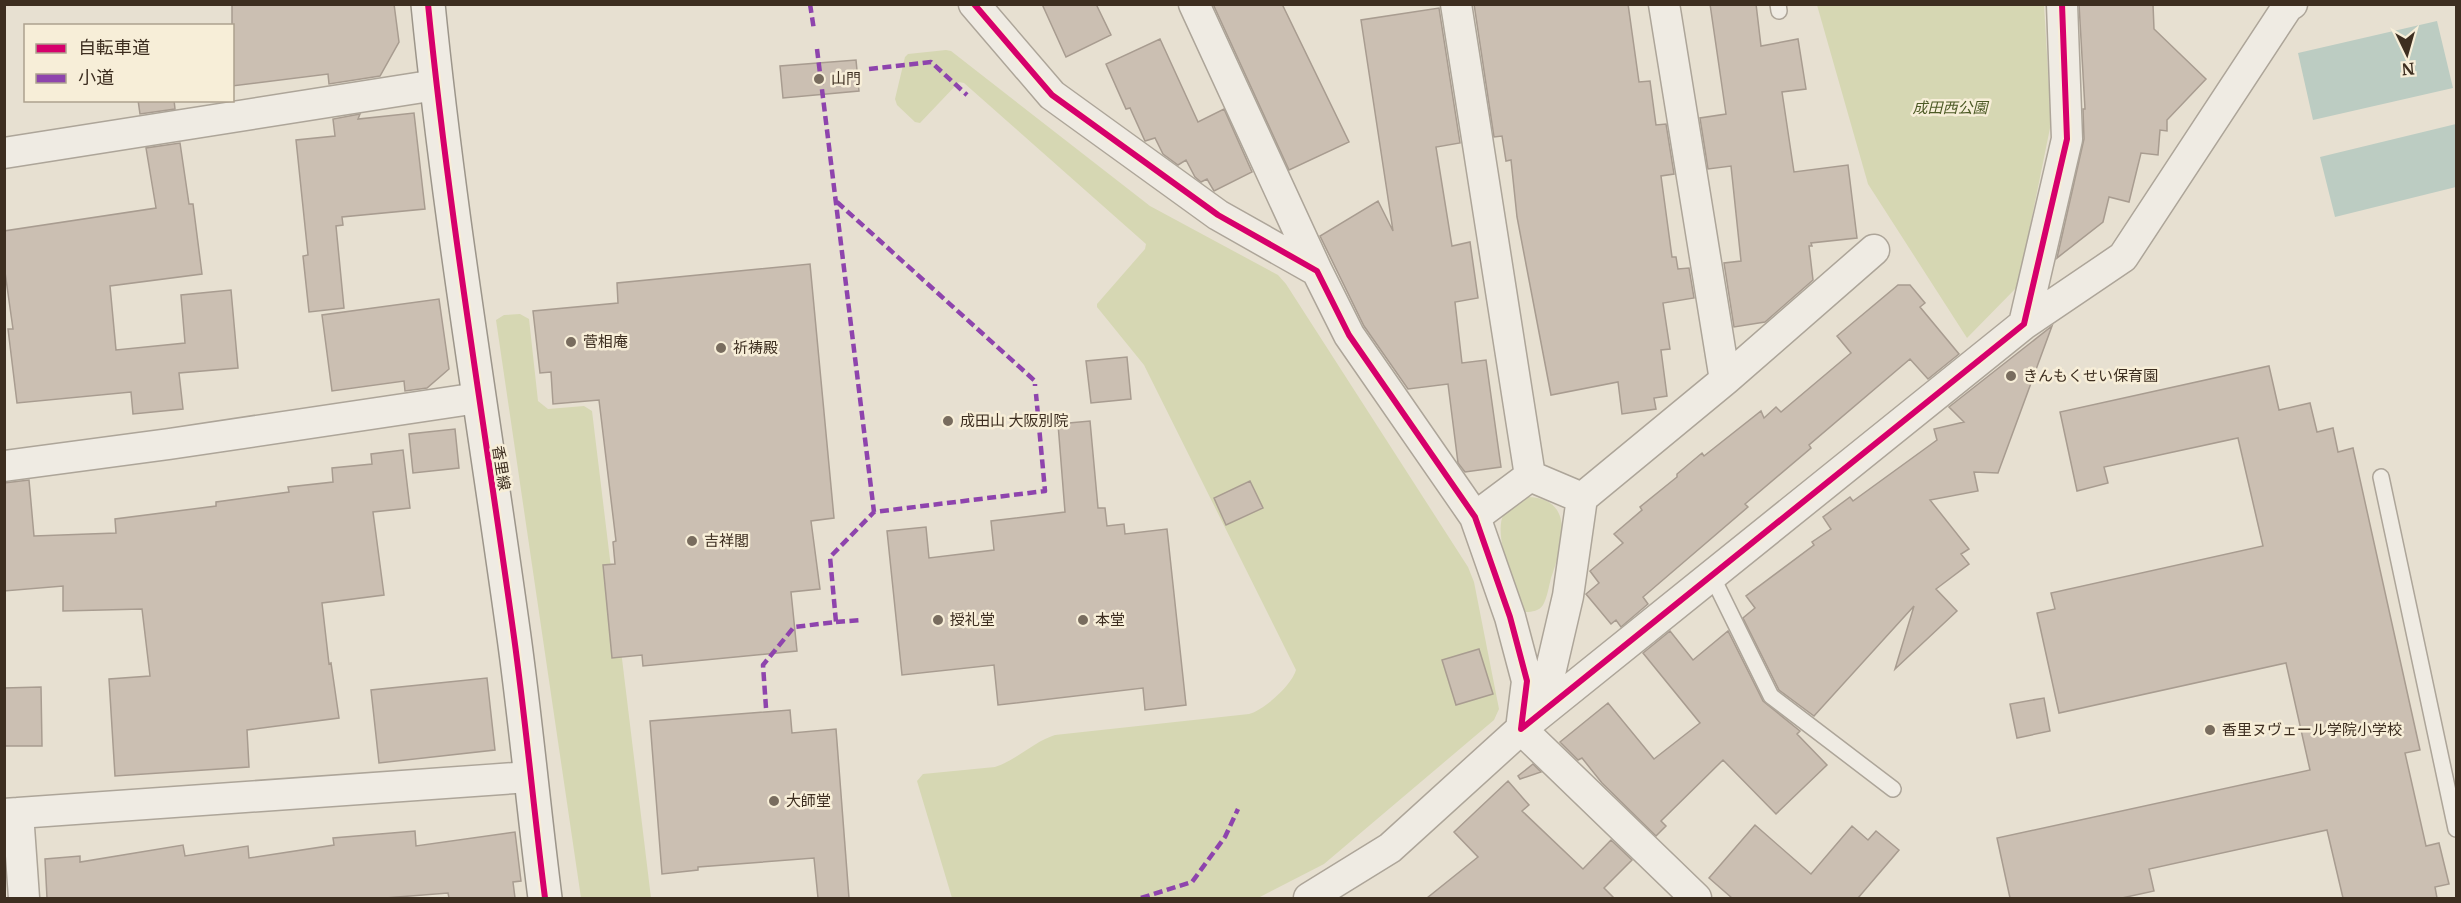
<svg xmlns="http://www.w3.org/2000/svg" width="2461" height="903" viewBox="0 0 2461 903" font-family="Merriweather,'Noto Sans JP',serif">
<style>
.green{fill:#d6d7b3}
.water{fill:#bcccc2}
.building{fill:#cbbfb2;stroke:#a89c90;stroke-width:1.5}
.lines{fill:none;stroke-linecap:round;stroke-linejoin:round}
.lane-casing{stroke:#ada599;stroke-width:18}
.street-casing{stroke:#ada599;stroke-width:33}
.secondary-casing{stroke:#9c958a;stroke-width:36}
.lane{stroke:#efebe3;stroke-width:15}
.street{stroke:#efebe3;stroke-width:30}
.secondary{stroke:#efebe3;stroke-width:33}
.quiet{stroke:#8e44ad;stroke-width:4.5;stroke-dasharray:9 4.5;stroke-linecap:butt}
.cycleway-casing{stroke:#f7eed8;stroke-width:10}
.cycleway{stroke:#d6006c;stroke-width:6}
.poi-dot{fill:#786c5e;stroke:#f7eed8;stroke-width:2}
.labels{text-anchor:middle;stroke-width:5;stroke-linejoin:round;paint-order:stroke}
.poi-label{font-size:15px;fill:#3d2e20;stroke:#f7eed8;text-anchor:start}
.park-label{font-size:15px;font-style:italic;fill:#4d5a26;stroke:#f7eed8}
.street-label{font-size:15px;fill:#3d2e20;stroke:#f7eed8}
</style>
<rect width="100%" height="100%" fill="#e7e0d1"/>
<path class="green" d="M 1817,5 L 2044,5 L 2051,123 L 2018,286 L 1967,338 L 1868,184 Z
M 946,50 L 951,51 L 1150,206 L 1278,275 L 1286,284 L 1468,567 L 1474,582 L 1499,709 L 1494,720 L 1324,864 L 1258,898 L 952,898 L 917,781 L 923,774 L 995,767 C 1017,760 1033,742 1055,735 L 1249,714 C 1264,710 1292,685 1296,670 L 1144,365 L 1097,307 L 1097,304 L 1145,249 L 1146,244 L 964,83 L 959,82 L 920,123 L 915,122 L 897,105 L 895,99 L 905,57 L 908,54 Z
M 520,314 L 529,319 L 538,401 L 548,409 L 584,406 L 592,411 L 651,898 L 581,898 L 496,320 L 504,315 Z
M 1527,497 C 1577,498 1562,547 1551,578 C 1549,586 1547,598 1543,605 C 1539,611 1532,612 1526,612 L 1522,608 C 1515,587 1492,533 1504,514 C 1509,506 1519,501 1527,497 Z"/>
<path class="water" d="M 2437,21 L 2453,88 L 2313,120 L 2298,53 Z
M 2456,124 L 2456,187 L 2335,217 L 2320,157 Z"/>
<path class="building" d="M 232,4 L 394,4 L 399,42 L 380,76 L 329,84 L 328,74 L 232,86 Z
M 1042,4 L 1096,4 L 1111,35 L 1066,57 Z
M 1213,4 L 1282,4 L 1349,142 L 1289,170 Z
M 1474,4 L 1628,4 L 1639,82 L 1650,81 L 1656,125 L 1666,124 L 1674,174 L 1661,176 L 1672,257 L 1676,257 L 1678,269 L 1689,268 L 1694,298 L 1663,303 L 1670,349 L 1661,350 L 1667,396 L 1654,398 L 1656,409 L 1622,414 L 1618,382 L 1551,395 L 1517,217 L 1511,160 L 1506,161 L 1502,136 L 1494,137 Z
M 1710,4 L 1756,4 L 1761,46 L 1798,39 L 1806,89 L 1782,92 L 1794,172 L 1848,165 L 1857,238 L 1811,243 L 1812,246 L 1809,246 L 1813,280 L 1765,322 L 1734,327 L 1724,263 L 1741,261 L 1731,166 L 1708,169 L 1700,118 L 1726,114 Z
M 2079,4 L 2153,4 L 2154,29 L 2206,79 L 2167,120 L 2167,131 L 2160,130 L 2158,155 L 2141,153 L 2129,202 L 2109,197 L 2103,222 L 2057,258 L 2084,139 L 2083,109 L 2085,109 Z
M 1439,8 L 1460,143 L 1436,147 L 1452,246 L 1470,242 L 1478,298 L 1455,302 L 1462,363 L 1486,360 L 1501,467 L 1465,472 L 1458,463 L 1448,384 L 1408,389 L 1364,326 L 1320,236 L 1378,201 L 1393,231 L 1361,20 Z
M 1160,39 L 1198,122 L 1224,109 L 1252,172 L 1214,191 L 1207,179 L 1201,182 L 1195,177 L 1186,160 L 1178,165 L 1163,154 L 1155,138 L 1145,141 L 1130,108 L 1126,109 L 1106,64 Z
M 856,60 L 859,91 L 783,98 L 780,66 Z
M 138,100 L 174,100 L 175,109 L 140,114 Z
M 414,113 L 425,209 L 342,217 L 343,225 L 336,226 L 344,308 L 309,312 L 303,256 L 308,255 L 296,140 L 335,136 L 333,119 L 360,114 L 358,119 Z
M 180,143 L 189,204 L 193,204 L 202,274 L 110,286 L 116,350 L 185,343 L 181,295 L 231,290 L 238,368 L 179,373 L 183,409 L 133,414 L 131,392 L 17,403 L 8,329 L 13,329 L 4,265 L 4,231 L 156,208 L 146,148 Z
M 810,264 L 834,518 L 811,521 L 820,589 L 791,592 L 797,651 L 643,666 L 642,655 L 612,658 L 603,565 L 615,564 L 613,542 L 616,541 L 599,400 L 553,404 L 551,372 L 540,373 L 533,311 L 618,303 L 617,283 Z
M 1898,285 L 1910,285 L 1925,303 L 1920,307 L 1959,354 L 1928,379 L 1910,359 L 1809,445 L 1811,448 L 1745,504 L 1748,507 L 1643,597 L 1648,604 L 1621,627 L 1616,620 L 1611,624 L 1586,594 L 1599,583 L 1590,571 L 1623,543 L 1614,534 L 1642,510 L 1640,507 L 1677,477 L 1677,474 L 1702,453 L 1704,456 L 1761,411 L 1764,418 L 1776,407 L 1781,412 L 1851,353 L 1837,336 Z
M 439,299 L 449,369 L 427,388 L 405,391 L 404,381 L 332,391 L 322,315 Z
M 2052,326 L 1998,473 L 1974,472 L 1978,491 L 1930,500 L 1969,549 L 1961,554 L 1969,564 L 1936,589 L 1957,611 L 1895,669 L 1914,606 L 1814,716 L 1779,690 L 1743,618 L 1755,608 L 1746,596 L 1814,545 L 1812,542 L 1831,529 L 1823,517 L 1850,497 L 1853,501 L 1937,440 L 1934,429 L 1964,422 L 1949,407 Z
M 1127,357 L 1131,399 L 1091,403 L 1086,361 Z
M 2269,366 L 2279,410 L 2310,403 L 2317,432 L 2333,428 L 2338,452 L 2353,448 L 2420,750 L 2405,753 L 2426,846 L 2439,843 L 2449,884 L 2435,887 L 2437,898 L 2343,898 L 2327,830 L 2149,869 L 2154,891 L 2122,898 L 2010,898 L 1997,838 L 2310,770 L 2286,663 L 2059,713 L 2037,613 L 2055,609 L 2051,593 L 2263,546 L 2238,438 L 2104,467 L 2108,483 L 2077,491 L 2060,412 Z
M 1090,421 L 1098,508 L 1105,508 L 1107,526 L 1124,524 L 1125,534 L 1167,529 L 1186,705 L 1145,710 L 1143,688 L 998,705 L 994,665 L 902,675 L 887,531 L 926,527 L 929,558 L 994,550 L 991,521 L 1065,512 L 1058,424 Z
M 455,429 L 459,468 L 413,473 L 409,434 Z
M 403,450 L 410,508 L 373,512 L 384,595 L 322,603 L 329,664 L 331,663 L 339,718 L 247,730 L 249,767 L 115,776 L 109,679 L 150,676 L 142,609 L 63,611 L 63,586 L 4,591 L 4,483 L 29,480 L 34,536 L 116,533 L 115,519 L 216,506 L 216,502 L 289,492 L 288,487 L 333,482 L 332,468 L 372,464 L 371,454 Z
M 1250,481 L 1263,508 L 1226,525 L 1214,498 Z
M 1670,631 L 1693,660 L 1728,631 L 1763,701 L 1800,731 L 1797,734 L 1827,765 L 1776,814 L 1723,760 L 1661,821 L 1666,826 L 1656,836 L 1602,783 L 1582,758 L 1578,760 L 1560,742 L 1608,703 L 1654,759 L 1700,723 L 1643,653 Z
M 1479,649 L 1493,694 L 1456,705 L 1442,660 Z
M 487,678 L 495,750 L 379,763 L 371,690 Z
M 41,687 L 42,746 L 4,746 L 4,688 Z
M 2044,698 L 2050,731 L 2017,738 L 2010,704 Z
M 790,710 L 792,733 L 836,729 L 849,898 L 818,898 L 814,858 L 698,867 L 698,870 L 662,874 L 650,721 Z
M 1533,764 L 1541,772 L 1520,779 L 1518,776 Z
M 1508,781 L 1529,805 L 1522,811 L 1583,869 L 1611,840 L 1632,860 L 1604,888 L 1614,898 L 1427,898 L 1478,857 L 1454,832 Z
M 1755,825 L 1811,874 L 1852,826 L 1868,840 L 1876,831 L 1899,850 L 1858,898 L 1732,898 L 1709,878 Z
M 415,831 L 416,846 L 515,832 L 521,881 L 513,882 L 515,898 L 449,898 L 448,893 L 385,898 L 47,898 L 45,859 L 80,856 L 80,862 L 183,845 L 185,856 L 248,846 L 249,858 L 334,845 L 333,838 Z"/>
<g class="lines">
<g class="lane-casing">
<path id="lane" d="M 1778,4 L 1779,11
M 2381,477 L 2456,829
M 1711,574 L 1771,696 L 1893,789"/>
</g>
<g class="street-casing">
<path id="street" d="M 974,4 L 1052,95 L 1218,215 L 1317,271 L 1349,335 L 1475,517 L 1510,617 L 1527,681 L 1521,729 L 2024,324 L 2067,139 L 2062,4
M 1194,4 L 1317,271
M 1456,4 L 1530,476
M 1664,4 L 1725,380
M 4,153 L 436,85
M 2024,324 L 2123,257 L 2288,6 L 2292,4
M 4,466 L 169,444 L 478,398
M 1530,476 L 1582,498
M 1475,517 L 1530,476
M 1541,712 L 1568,596 L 1582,498 L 1725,380 L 1874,250
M 18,813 L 24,898
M 4,814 L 530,777
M 1309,898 L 1390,848 L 1521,729 L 1696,898"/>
</g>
<g class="secondary-casing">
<path id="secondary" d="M 428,4 C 449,216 485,427 514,637 C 526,724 534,812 545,898"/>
</g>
<use href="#lane" class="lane"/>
<use href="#street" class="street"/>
<use href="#secondary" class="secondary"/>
<path class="quiet" d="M 810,4 L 814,30
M 817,49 L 874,512 L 1045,491 L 1036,394
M 869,69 L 931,62 L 967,95
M 837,202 L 1035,381 L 1035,386
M 836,622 L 862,620
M 766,708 L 763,665 L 794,627 L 836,622 L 830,557 L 874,512
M 1141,898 L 1192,882 L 1225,837 L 1238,809"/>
<g class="cycleway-casing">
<path id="cycleway" d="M 428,4 C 449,216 485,427 514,637 C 526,724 534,812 545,898
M 974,4 L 1052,95 L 1218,215 L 1317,271 L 1349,335 L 1475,517 L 1510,617 L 1527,681 L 1521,729 L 2024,324 L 2067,139 L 2062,4"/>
</g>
<use href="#cycleway" class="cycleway"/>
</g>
<g class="poi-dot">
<circle cx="819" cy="79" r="6"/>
<circle cx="571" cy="342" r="6"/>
<circle cx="721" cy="348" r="6"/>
<circle cx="2011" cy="376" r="6"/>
<circle cx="948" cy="421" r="6"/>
<circle cx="692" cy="541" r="6"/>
<circle cx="938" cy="620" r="6"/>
<circle cx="1083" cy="620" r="6"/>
<circle cx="2210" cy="730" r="6"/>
<circle cx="774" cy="801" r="6"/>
</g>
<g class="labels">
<g class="poi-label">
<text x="831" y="84">山門</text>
<text x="583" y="347">菅相庵</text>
<text x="733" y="353">祈祷殿</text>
<text x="2023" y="381">きんもくせい保育園</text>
<text x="960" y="426">成田山 大阪別院</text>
<text x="704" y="546">吉祥閣</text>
<text x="950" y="625">授礼堂</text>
<text x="1095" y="625">本堂</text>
<text x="2222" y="735">香里ヌヴェール学院小学校</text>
<text x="786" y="806">大師堂</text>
</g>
<g class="park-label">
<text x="1950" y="113">成田西公園</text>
</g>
<g class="street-label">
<text transform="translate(501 468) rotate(81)" y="5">香里線</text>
</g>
</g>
<rect width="2461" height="903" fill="none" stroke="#3d2e20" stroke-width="12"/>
<rect x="24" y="24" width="210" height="78" fill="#f7eed8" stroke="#ada18e" stroke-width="1.5"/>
<rect x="36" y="44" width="30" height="9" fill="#d6006c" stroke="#ada18e" stroke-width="1.5"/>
<text x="78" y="54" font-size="18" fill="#3d2e20">自転車道</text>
<rect x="36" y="74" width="30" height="9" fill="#8e44ad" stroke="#ada18e" stroke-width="1.5"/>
<text x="78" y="84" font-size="18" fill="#3d2e20">小道</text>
<g transform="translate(2407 54) rotate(175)" stroke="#f7eed8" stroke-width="4.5" paint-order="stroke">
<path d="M0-4.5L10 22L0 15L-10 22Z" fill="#3d2e20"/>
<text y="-9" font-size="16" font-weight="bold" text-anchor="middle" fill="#3d2e20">N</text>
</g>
</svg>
